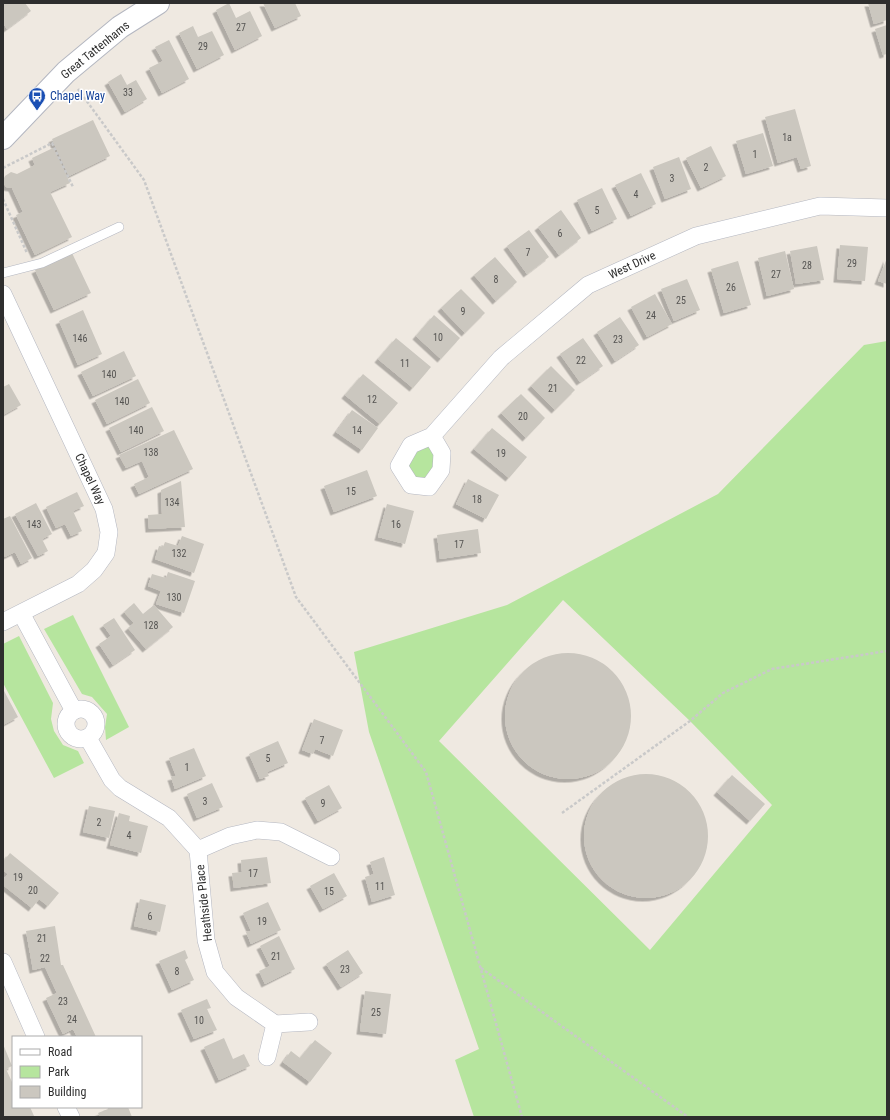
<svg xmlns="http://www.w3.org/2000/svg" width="890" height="1120" viewBox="0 0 890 1120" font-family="'Roboto Condensed',sans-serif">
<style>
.green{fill:#b6e59e;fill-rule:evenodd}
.building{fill:#cbc7bf;filter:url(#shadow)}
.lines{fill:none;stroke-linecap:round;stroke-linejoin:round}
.lane-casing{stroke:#b4b7c1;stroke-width:10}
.street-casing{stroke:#b4b7c1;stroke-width:18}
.secondary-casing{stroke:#b4b7c1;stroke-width:24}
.path{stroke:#c9c9c9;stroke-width:2.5;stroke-dasharray:3 2;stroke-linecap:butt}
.lane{stroke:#fff;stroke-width:9}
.street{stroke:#fff;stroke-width:17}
.secondary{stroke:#fff;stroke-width:22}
.labels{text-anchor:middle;stroke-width:3;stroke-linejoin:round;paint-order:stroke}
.number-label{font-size:10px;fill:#555452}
.street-label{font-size:12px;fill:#2e2e2e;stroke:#fff}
.transit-label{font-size:12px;fill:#164399;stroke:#fff;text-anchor:start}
</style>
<defs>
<filter id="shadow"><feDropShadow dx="-3.5" dy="3.5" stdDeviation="0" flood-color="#0004"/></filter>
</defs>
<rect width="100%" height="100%" fill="#efe9e1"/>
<path class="green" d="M 887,341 L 887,1117 L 474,1117 L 455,1060 L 479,1049 L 369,732 L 354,652 L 507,605 L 718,494 L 864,345 ZM 563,600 L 690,721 L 772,805 L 650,950 L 439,741 Z
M 432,436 L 442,453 L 429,487 L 399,466 Z
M 73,615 L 129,727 L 106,740 L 105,727 L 107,714 L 92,697 L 82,694 L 44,629 Z
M 19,636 L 53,703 L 51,719 L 54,731 L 63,745 L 78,751 L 84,763 L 54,778 L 3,683 L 3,644 Z"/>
<path class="building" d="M 3,3 L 25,3 L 31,11 L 7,29 L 3,23 Z
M 229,3 L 236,18 L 250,11 L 262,36 L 235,50 L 216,10 Z
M 263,3 L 295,3 L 301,16 L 275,28 Z
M 868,3 L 887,3 L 887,20 L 874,24 Z
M 887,25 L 887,54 L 883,55 L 875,29 Z
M 193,26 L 198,37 L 212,31 L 224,55 L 197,69 L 179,33 Z
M 169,40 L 189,79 L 162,93 L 149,68 L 163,61 L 155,47 Z
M 121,74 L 127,85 L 136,80 L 147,99 L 125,112 L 108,82 Z
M 795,109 L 811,166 L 801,169 L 797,157 L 778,163 L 765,117 Z
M 93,120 L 110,156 L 69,176 L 52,139 Z
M 763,133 L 773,166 L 746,174 L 736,141 Z
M 711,146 L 726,176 L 701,188 L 686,158 Z
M 53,148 L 70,183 L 50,192 L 72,237 L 35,255 L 16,215 L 23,212 L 12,188 L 6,187 L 3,182 L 5,176 L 11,172 L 17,174 L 35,165 L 32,158 Z
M 679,157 L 691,189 L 665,199 L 653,167 Z
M 641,173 L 656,204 L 631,216 L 615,185 Z
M 602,188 L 617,219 L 592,231 L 577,200 Z
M 561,210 L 581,238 L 559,255 L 538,227 Z
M 529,230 L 549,257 L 527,274 L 507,246 Z
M 840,245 L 868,247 L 865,281 L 837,279 Z
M 817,246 L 824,280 L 796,284 L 790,251 Z
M 785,251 L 794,289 L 767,296 L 758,258 Z
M 72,253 L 91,293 L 54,310 L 35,270 Z
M 495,257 L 517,282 L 496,301 L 474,275 Z
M 887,258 L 887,284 L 878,281 Z
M 738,261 L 751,305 L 724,313 L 711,269 Z
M 687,279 L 700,310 L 674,321 L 661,289 Z
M 461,289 L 485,313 L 465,333 L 441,308 Z
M 655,294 L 672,324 L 647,337 L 631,307 Z
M 83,310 L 102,354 L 78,365 L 59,321 Z
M 434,315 L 460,338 L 441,359 L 416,336 Z
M 620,317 L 639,345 L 615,361 L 597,332 Z
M 396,338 L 431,367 L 413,388 L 378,359 Z
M 583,338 L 603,366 L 580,382 L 560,354 Z
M 124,351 L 136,376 L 93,396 L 81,372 Z
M 551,366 L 575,390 L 555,410 L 531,386 Z
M 363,374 L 398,403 L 380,424 L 345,395 Z
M 138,379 L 150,403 L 107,424 L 95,400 Z
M 9,384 L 21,405 L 3,415 L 3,387 Z
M 521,394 L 545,418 L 526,438 L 501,413 Z
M 152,407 L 164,431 L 121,452 L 109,428 Z
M 352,410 L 378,428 L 362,450 L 336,432 Z
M 492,428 L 527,457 L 509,478 L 474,449 Z
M 174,430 L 193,469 L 139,494 L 134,484 L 149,477 L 142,461 L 126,468 L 119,455 Z
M 367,470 L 377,496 L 334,512 L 324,486 Z
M 468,479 L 499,495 L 486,519 L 456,504 Z
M 181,481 L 185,527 L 149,529 L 148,515 L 162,514 L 161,490 Z
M 77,492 L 84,506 L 73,511 L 82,531 L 71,536 L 65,524 L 56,528 L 46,507 Z
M 36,503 L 52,534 L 42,539 L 48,551 L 38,556 L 15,514 Z
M 387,504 L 414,511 L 405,544 L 378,537 Z
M 10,516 L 32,558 L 21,564 L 15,552 L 5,557 L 3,552 L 3,519 Z
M 478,529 L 481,553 L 440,559 L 437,535 Z
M 182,536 L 204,544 L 194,573 L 155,559 L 159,546 L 163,547 L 165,542 L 178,546 Z
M 168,572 L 195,581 L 184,613 L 156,604 L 161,591 L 148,586 L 152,574 L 166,578 Z
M 134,603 L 143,614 L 154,605 L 173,627 L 146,649 L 128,628 L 134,623 L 124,612 Z
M 114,618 L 135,650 L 113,665 L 99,644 L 111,636 L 103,625 Z
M505 716a63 63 0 1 1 126 0a63 63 0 1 1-126 0Z
M 3,689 L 18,717 L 3,725 Z
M 314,719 L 343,730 L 333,756 L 315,749 L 313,754 L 302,750 Z
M 278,741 L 288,763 L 267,772 L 269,776 L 260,779 L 249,754 Z
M 194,748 L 206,776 L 175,789 L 171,777 L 176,776 L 169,758 Z
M584 836a62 62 0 1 1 124 0a62 62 0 1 1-124 0Z
M 732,775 L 765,804 L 750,821 L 717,792 Z
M 212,783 L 223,807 L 197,818 L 187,794 Z
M 329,785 L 342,808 L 318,821 L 305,798 Z
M 89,806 L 115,811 L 109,838 L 83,832 Z
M 119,813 L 130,816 L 129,821 L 148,826 L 141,853 L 110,845 Z
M 10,853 L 59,893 L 48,906 L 39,899 L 32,908 L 3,885 L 3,880 L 8,874 L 3,870 L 3,862 Z
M 267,857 L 271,883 L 234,888 L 232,873 L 242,872 L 241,860 Z
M 384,857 L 395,895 L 372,902 L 365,877 L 374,874 L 370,862 Z
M 334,873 L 347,896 L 323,909 L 310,886 Z
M 140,899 L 166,905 L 160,932 L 134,926 Z
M 268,902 L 281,930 L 251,944 L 246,932 L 251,931 L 243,913 Z
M 55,926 L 61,965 L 63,965 L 96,1037 L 77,1037 L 73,1029 L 63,1034 L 46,998 L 57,993 L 45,967 L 33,970 L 26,931 Z
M 279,936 L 295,969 L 265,984 L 259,971 L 270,966 L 260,946 Z
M 185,950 L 188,958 L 185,960 L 194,980 L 172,990 L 159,961 Z
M 348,950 L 363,973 L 341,987 L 326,964 Z
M 365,991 L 391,994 L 386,1034 L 360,1031 Z
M 207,999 L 211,1008 L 207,1009 L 217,1030 L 194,1039 L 181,1010 Z
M 224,1038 L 233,1059 L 244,1054 L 250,1066 L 219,1080 L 204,1047 Z
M 315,1040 L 332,1053 L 310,1082 L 283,1062 L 291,1051 L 300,1058 Z
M 3,1044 L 12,1066 L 6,1069 L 12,1082 L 13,1082 L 13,1107 L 30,1107 L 34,1116 L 31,1117 L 3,1117 Z
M 107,1107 L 128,1107 L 132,1117 L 100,1117 L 98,1113 L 108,1109 Z"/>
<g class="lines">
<g class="lane-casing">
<path id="lane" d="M 3,273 L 42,263 L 119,227"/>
</g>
<g class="street-casing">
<path id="street" d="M 3,294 L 104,509 L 109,532 L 106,553 L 94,570 L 78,584 L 3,622
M 432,436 L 501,358 L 588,285 L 696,236 L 820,206 L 887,208
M 432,436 L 442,453 L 441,470 L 429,487 L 411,485 L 399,466 L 411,445 Z
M 21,613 L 74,711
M66 724a15 15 0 1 1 30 0a15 15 0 1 1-30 0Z
M 88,738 L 112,780 L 120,788 L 169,818 L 198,850 L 206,940 L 215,972 L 236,997 L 275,1024 L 309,1022
M 198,850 L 230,836 L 257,830 L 281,832 L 331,857
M 3,962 L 36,1037
M 267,1057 L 275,1024
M 66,1107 L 71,1117"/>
</g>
<g class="secondary-casing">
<path id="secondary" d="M 3,138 L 66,72 L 120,27 L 158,3"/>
</g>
<path class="path" d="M 78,89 L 144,180 L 296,597 L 426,772 L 522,1117
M 3,168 L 52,143 L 73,187
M 3,199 L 27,253
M 562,813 L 690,721 L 723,693 L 772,669 L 887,651
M 481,968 L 688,1117"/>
<use href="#lane" class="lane"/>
<use href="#street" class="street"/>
<use href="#secondary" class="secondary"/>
</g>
<defs>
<g id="bus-pin" transform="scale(0.9)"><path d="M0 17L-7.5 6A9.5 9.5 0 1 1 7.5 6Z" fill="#1a4fb4" stroke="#fff"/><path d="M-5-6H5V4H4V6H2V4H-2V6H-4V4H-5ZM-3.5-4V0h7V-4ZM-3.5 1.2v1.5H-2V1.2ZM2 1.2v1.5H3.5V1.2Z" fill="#fff"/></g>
</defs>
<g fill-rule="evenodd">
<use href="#bus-pin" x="37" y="96"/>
</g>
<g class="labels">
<g class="number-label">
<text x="241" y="31">27</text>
<text x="203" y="50">29</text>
<text x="128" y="96">33</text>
<text x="787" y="141">1a</text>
<text x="755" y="158">1</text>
<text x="706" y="171">2</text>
<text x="672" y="182">3</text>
<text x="636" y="198">4</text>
<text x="597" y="214">5</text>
<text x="560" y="237">6</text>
<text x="528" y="256">7</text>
<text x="852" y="267">29</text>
<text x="807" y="269">28</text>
<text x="776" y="278">27</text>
<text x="496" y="283">8</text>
<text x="731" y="291">26</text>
<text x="681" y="304">25</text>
<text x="463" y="315">9</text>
<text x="651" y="319">24</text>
<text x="438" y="341">10</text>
<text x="80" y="342">146</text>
<text x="618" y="343">23</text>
<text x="581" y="364">22</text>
<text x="405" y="367">11</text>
<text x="109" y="378">140</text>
<text x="553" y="392">21</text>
<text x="372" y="403">12</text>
<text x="122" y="405">140</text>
<text x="523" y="420">20</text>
<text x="136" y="434">140</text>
<text x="357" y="434">14</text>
<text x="151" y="456">138</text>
<text x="501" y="457">19</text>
<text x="351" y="495">15</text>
<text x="477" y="503">18</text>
<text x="172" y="506">134</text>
<text x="34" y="528">143</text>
<text x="396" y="528">16</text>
<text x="459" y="548">17</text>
<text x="179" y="557">132</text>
<text x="174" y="601">130</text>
<text x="151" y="629">128</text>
<text x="322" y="744">7</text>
<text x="268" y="762">5</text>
<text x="187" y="771">1</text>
<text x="205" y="805">3</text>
<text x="323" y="807">9</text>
<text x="99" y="826">2</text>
<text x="129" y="839">4</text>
<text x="253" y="877">17</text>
<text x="18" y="881">19</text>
<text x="380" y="890">11</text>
<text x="33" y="894">20</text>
<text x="329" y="895">15</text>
<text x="150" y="920">6</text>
<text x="262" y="925">19</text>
<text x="42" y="942">21</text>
<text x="276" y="960">21</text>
<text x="45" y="962">22</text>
<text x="345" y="973">23</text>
<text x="177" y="975">8</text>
<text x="63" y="1005">23</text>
<text x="376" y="1016">25</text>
<text x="72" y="1023">24</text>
<text x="199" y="1024">10</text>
</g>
<g class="street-label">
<text transform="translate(95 50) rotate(-39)" y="4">Great Tattenhams</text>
<text transform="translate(632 265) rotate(-25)" y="4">West Drive</text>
<text transform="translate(90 479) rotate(65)" y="4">Chapel Way</text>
<text transform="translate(204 903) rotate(-96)" y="4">Heathside Place</text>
</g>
<g class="transit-label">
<text x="50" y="100">Chapel Way</text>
</g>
</g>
<rect width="890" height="1120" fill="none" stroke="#2e2e2e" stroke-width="8"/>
<rect x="12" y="1036" width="130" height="72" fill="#ffffff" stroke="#ababab"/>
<rect x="20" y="1049" width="20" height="6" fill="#ffffff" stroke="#ababab"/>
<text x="48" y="1056" font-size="12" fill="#2e2e2e">Road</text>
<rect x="20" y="1066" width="20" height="12" fill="#b6e59e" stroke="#ababab"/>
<text x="48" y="1076" font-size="12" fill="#2e2e2e">Park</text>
<rect x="20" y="1086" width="20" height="12" fill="#cbc7bf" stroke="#ababab"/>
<text x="48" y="1096" font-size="12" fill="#2e2e2e">Building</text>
</svg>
